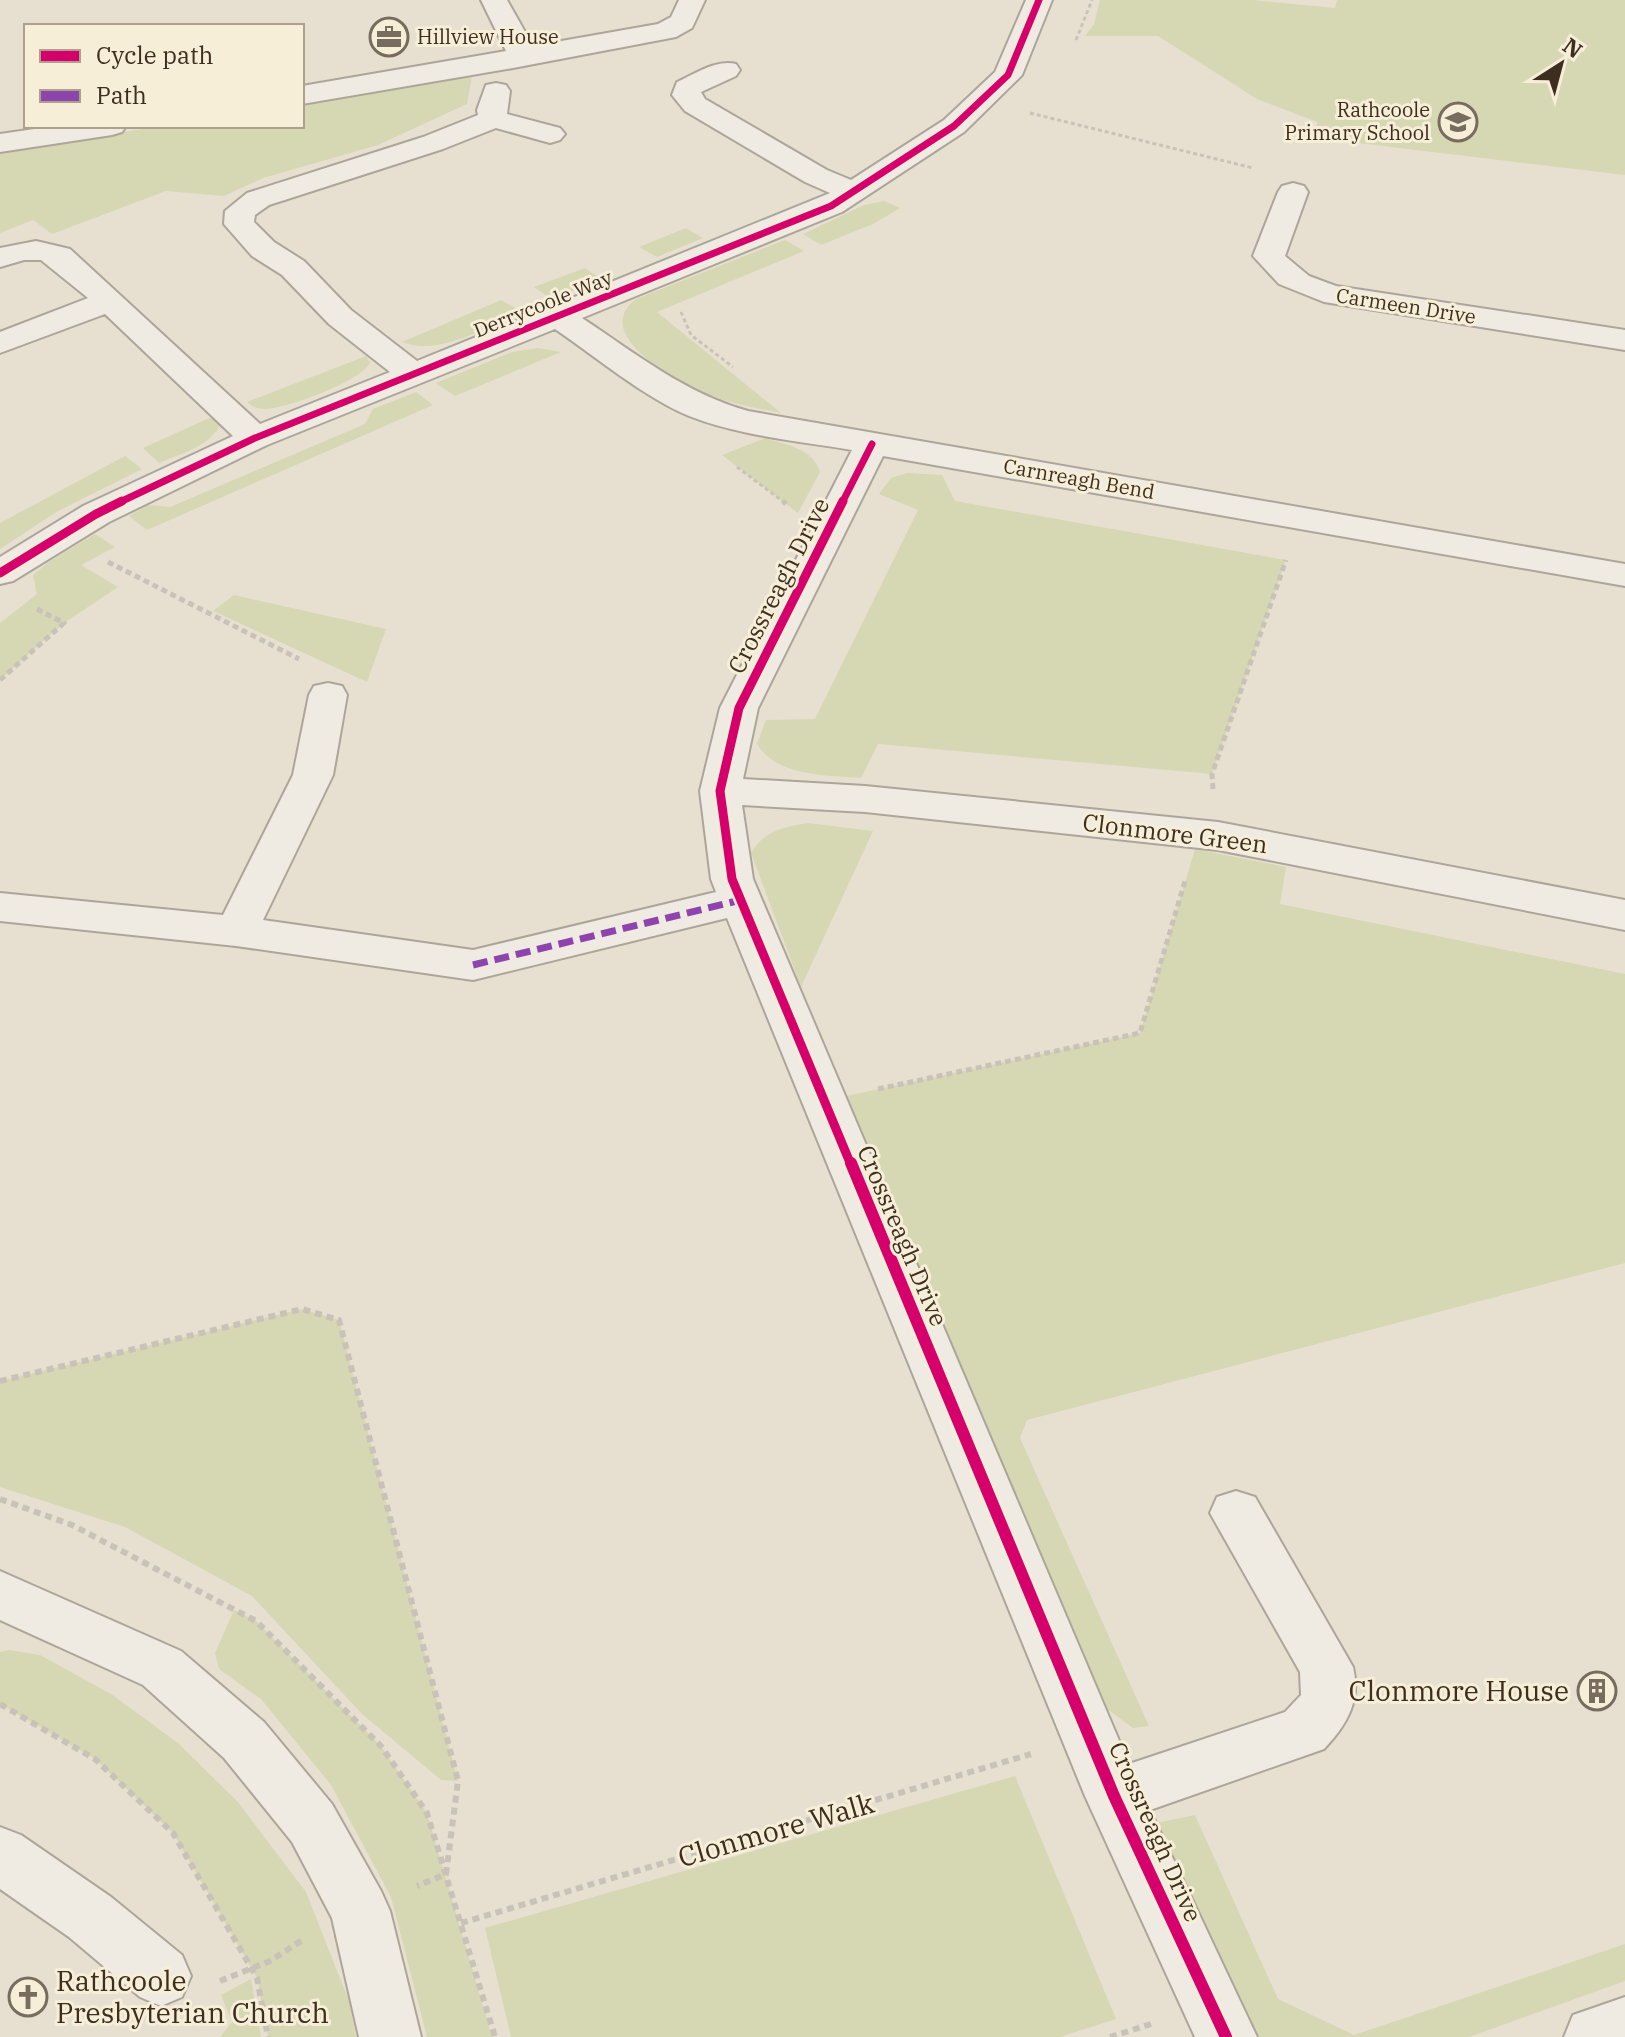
<svg xmlns="http://www.w3.org/2000/svg" width="1625" height="2037" viewBox="0 0 1625 2037" font-family="'IBM Plex Serif',serif">
<style>
.green{fill:#d6d7b3}
.lines{fill:none;stroke-linecap:round;stroke-linejoin:round}
.minor-casing{stroke:#ada599;stroke-width:4}
.path-far2{stroke:#c8c2b9;stroke-width:3;stroke-dasharray:4 3;stroke-linecap:butt}
.path-far1{stroke:#c8c2b9;stroke-width:5;stroke-dasharray:6 4;stroke-linecap:butt}
.path{stroke:#c8c2b9;stroke-width:6;stroke-dasharray:7 5;stroke-linecap:butt}
.minor{fill:#efebe3;fill-rule:evenodd}
.quiet{stroke:#8e44ad;stroke-width:7;stroke-dasharray:15 7;stroke-linecap:butt}
.cycleway-far2-casing{stroke:#f7eed8;stroke-width:10}
.cycleway-far1-casing{stroke:#f7eed8;stroke-width:14}
.cycleway-casing{stroke:#f7eed8;stroke-width:17}
.cycleway-far2{stroke:#d6006c;stroke-width:7}
.cycleway-far1{stroke:#d6006c;stroke-width:9}
.cycleway{stroke:#d6006c;stroke-width:12}
.labels{text-anchor:middle;stroke-width:6;stroke-linejoin:round;paint-order:stroke}
.far-poi-label{font-size:20px;fill:#3d2e20;stroke:#f7eed8;text-anchor:start}
.far-street-label{font-size:20px;fill:#3d2e20;stroke:#f7eed8}
.street-label{font-size:24px;fill:#3d2e20;stroke:#f7eed8}
.near-poi-label{font-size:28px;fill:#3d2e20;stroke:#f7eed8;text-anchor:end}
.near-street-label{font-size:28px;fill:#3d2e20;stroke:#f7eed8}
</style>
<rect width="100%" height="100%" fill="#e7e0d1"/>
<path class="green" d="M 1100,0 L 1252,0 L 1335,8 L 1337,0 L 1625,0 L 1625,175 L 1316,138 L 1317,122 L 1257,99 L 1158,36 L 1085,36 L 1094,24 Z
M 472,76 L 467,104 L 378,145 L 263,178 L 224,196 L 166,191 L 52,234 L 33,220 L 0,233 L 0,152 L 161,126 L 302,126 L 302,103 Z
M 884,201 L 900,208 L 873,224 L 821,245 L 803,234 L 864,205 Z
M 686,228 L 703,238 L 657,257 L 639,247 Z
M 785,240 L 804,251 L 657,312 L 781,413 C 756,408 731,404 707,394 C 678,382 589,335 636,299 Z
M 585,268 L 601,279 L 552,300 L 534,287 Z
M 501,300 L 522,312 C 487,326 439,357 402,342 Z
M 538,348 L 561,352 L 455,396 L 436,383 L 512,352 Z
M 366,356 L 370,363 C 361,381 286,409 265,409 C 257,409 253,407 247,402 Z
M 416,392 L 433,405 L 147,530 L 129,516 L 148,505 L 170,507 L 365,424 L 373,409 Z
M 216,415 L 220,426 C 206,448 182,453 159,463 L 143,448 Z
M 765,438 C 786,445 813,448 820,472 L 798,513 L 722,455 Z
M 125,456 L 142,469 L 58,511 L 0,549 L 0,523 Z
M 907,473 L 942,475 L 955,501 L 1286,560 L 1212,774 L 878,744 L 861,778 C 827,775 777,777 757,744 L 766,720 L 815,719 L 918,510 L 879,494 L 891,478 Z
M 95,534 L 115,547 L 81,565 L 118,587 L 64,623 L 0,680 L 0,623 L 37,594 L 33,575 L 49,562 Z
M 234,595 L 386,629 L 367,682 L 213,611 Z
M 808,823 L 873,831 L 801,987 L 751,853 C 765,830 784,827 808,823 Z
M 1195,849 L 1286,867 L 1280,904 L 1625,974 L 1625,1263 L 1027,1420 L 1020,1438 L 1149,1726 L 1133,1728 L 1103,1706 L 837,1098 L 1140,1033 Z
M 302,1309 L 339,1320 L 458,1781 L 441,1780 L 362,1714 L 252,1596 L 125,1527 L 0,1487 L 0,1381 Z
M 234,1610 L 256,1621 L 381,1746 L 427,1813 L 492,2037 L 427,2037 L 391,1897 L 331,1785 L 261,1699 L 219,1669 L 215,1653 Z
M 9,1650 L 40,1655 L 111,1694 L 178,1743 L 238,1802 L 306,1892 L 349,2001 L 356,2037 L 268,2037 L 257,1978 L 173,1833 L 95,1759 L 0,1704 L 0,1652 Z
M 1015,1776 L 1116,2019 L 1060,2037 L 511,2037 L 485,1928 Z
M 1195,1815 L 1278,1999 L 1354,2035 L 1625,1944 L 1625,1981 L 1469,2037 L 1245,2037 L 1146,1825 Z
M 251,1979 L 261,2037 L 220,2037 L 232,2022 L 221,1995 Z"/>
<g class="lines">
<g class="minor-casing">
<path id="minor" d="M 481,0 L 507,0 L 533,46 L 658,24 L 671,17 L 679,0 L 705,0 L 692,28 L 676,37 L 513,68 L 302,104 L 302,86 L 506,51 Z
M 1026,0 L 1052,0 L 1022,75 L 964,132 L 842,212 L 582,318 C 635,353 686,394 748,411 L 1625,564 L 1625,586 L 883,456 L 758,708 L 743,779 L 865,786 L 1218,822 L 1625,900 L 1625,930 L 1218,850 L 865,812 L 742,805 L 753,879 L 1129,1764 L 1285,1712 L 1301,1695 L 1300,1672 L 1210,1513 L 1217,1497 L 1236,1491 L 1255,1497 L 1353,1667 C 1361,1701 1347,1725 1324,1749 L 1150,1810 L 1257,2037 L 1195,2037 L 1085,1796 L 727,918 L 473,980 L 236,946 L 0,921 L 0,893 L 223,915 L 293,775 L 309,695 L 314,686 L 328,683 L 342,686 L 347,695 L 333,775 L 263,920 L 473,950 L 716,892 L 711,879 L 700,791 L 720,708 L 852,450 C 799,441 740,436 689,416 C 645,398 595,356 555,329 L 267,445 L 109,522 L 13,581 L 0,584 L 0,557 L 83,506 L 233,436 L 105,314 L 0,353 L 0,332 L 88,298 L 41,260 L 24,260 L 0,267 L 0,248 L 36,241 L 70,249 L 260,424 L 390,372 L 329,324 L 282,275 L 252,256 L 224,224 L 225,211 L 247,193 L 423,137 L 478,115 L 477,110 L 486,85 L 496,83 L 506,85 L 510,91 L 507,114 L 560,128 L 565,134 L 560,140 L 550,143 L 496,128 L 443,149 L 269,205 L 255,215 L 254,222 L 274,242 L 304,261 L 351,310 L 417,361 L 830,193 L 805,182 L 685,111 L 672,95 L 677,82 C 695,74 716,59 736,64 L 740,70 L 736,76 L 701,92 L 705,99 L 827,170 L 851,180 L 944,120 L 995,72 Z
M 55,126 L 126,126 L 122,132 L 112,135 L 0,152 L 0,134 Z
M 1293,183 L 1304,186 L 1308,192 L 1285,256 L 1309,276 L 1336,286 L 1625,330 L 1625,350 L 1324,302 L 1279,284 L 1253,256 L 1278,192 L 1282,186 Z
M 0,1571 L 181,1651 L 264,1722 L 332,1804 L 381,1891 L 390,1911 L 421,2037 L 359,2037 L 332,1918 L 292,1842 L 224,1758 L 143,1685 L 0,1620 Z
M 0,1827 L 21,1835 L 111,1897 L 182,1955 L 191,1976 L 182,1997 L 161,2006 L 140,1997 L 69,1937 L 0,1889 Z
M 1625,1997 L 1625,2037 L 1564,2037 L 1573,2015 Z"/>
</g>
<path class="path-far2" d="M 1076,40 L 1092,0
M 1030,113 L 1253,168
M 681,312 L 691,335 L 733,367
M 737,467 L 785,503"/>
<path class="path-far1" d="M 783,501 L 786,504
M 108,562 L 299,659
M 0,680 L 64,623 L 35,608
M 1213,789 L 1212,774 L 1286,560
M 878,1089 L 1140,1033 L 1185,881"/>
<path class="path" d="M 0,1381 L 302,1309 L 339,1320 L 458,1781 L 446,1874 L 417,1886
M 0,1499 L 72,1525 L 256,1621 L 381,1746 L 427,1813 L 495,2037
M 0,1704 L 95,1759 L 173,1833 L 257,1978 L 268,2037
M 461,1923 L 1031,1754
M 220,1981 L 270,1961 L 304,1939
M 1110,2037 L 1151,2024"/>
<use href="#minor" class="minor"/>
<path class="quiet" d="M 473,965 L 741,900"/>
<g class="cycleway-far2-casing">
<path id="cycleway-far2" d="M 118,503 L 255,438 L 831,206 L 954,126 L 1008,75 L 1039,0
M 842,503 L 872,444"/>
</g>
<g class="cycleway-far1-casing">
<path id="cycleway-far1" d="M 843,501 L 739,708 L 720,791 L 732,879 L 851,1165
M 0,573 L 96,514 L 122,501"/>
</g>
<g class="cycleway-casing">
<path id="cycleway" d="M 851,1163 L 1114,1796 L 1226,2037"/>
</g>
<use href="#cycleway-far2" class="cycleway-far2"/>
<use href="#cycleway-far1" class="cycleway-far1"/>
<use href="#cycleway" class="cycleway"/>
</g>
<defs>
<g id="office-ring" transform="scale(2)"><circle r="9.5" fill="#f7eed8" stroke="#786c5e" stroke-width="1.5"/><path d="M-6-3h4V-5.5h4V-3h4V5H-6ZM-1-4.5V-3h2v-1.5ZM-6 0V1H6V0Z" fill="#786c5e"/></g>
<g id="school-ring" transform="scale(2)"><circle r="9.5" fill="#f7eed8" stroke="#786c5e" stroke-width="1.5"/><path d="M0-5L7-2L0 1L-7-2ZM-4 1L0 2.5L4 1V4Q0 6-4 4Z" fill="#786c5e"/></g>
<g id="building-ring" transform="scale(2)"><circle r="9.5" fill="#f7eed8" stroke="#786c5e" stroke-width="1.5"/><path d="M-4-6H4V6H1V3H-1V6H-4ZM-2.5-4.3h1.7v1.8h-1.7ZM.8-4.3h1.7v1.8H.8ZM-2.5-1h1.7V.8h-1.7ZM.8-1h1.7V.8H.8Z" fill="#786c5e"/></g>
<g id="church-ring" transform="scale(2)"><circle r="9.5" fill="#f7eed8" stroke="#786c5e" stroke-width="1.5"/><path d="M-1.2-6h2.4v3.5h3.3v2.4h-3.3V6h-2.4V-.1h-3.3v-2.4h3.3Z" fill="#786c5e"/></g>
</defs>
<g fill-rule="evenodd">
<use href="#office-ring" x="389" y="37"/>
<use href="#school-ring" x="1458" y="122"/>
<use href="#building-ring" x="1597" y="1691"/>
<use href="#church-ring" x="28" y="1997"/>
</g>
<g class="labels">
<g class="far-poi-label">
<text x="417" y="44">Hillview House</text>
<text x="1430" y="117" text-anchor="end">Rathcoole<tspan x="1430" dy="23">Primary School</tspan></text>
</g>
<g class="far-street-label">
<text transform="translate(543 304) rotate(-22)" y="7">Derrycoole Way</text>
<text transform="translate(1406 306) rotate(9)" y="7">Carmeen Drive</text>
<text transform="translate(1079 479) rotate(10)" y="7">Carnreagh Bend</text>
</g>
<g class="street-label">
<text transform="translate(779 586) rotate(-63)" y="8">Crossreagh Drive</text>
<text transform="translate(1175 834) rotate(7)" y="8">Clonmore Green</text>
<text transform="translate(902 1236) rotate(67)" y="8">Crossreagh Drive</text>
<text transform="translate(1155 1832) rotate(66)" y="8">Crossreagh Drive</text>
</g>
<g class="near-poi-label">
<text x="1569" y="1701">Clonmore House</text>
<text x="56" y="1991" text-anchor="start">Rathcoole<tspan x="56" dy="32">Presbyterian Church</tspan></text>
</g>
<g class="near-street-label">
<text transform="translate(776 1830) rotate(-16)" y="10">Clonmore Walk</text>
</g>
</g>
<rect x="24" y="24" width="280" height="104" fill="#f7eed8" stroke="#ada18e" stroke-width="2"/>
<rect x="40" y="50" width="40" height="12" fill="#d6006c" stroke="#ada18e" stroke-width="2"/>
<text x="96" y="64" font-size="24" fill="#3d2e20">Cycle path</text>
<rect x="40" y="90" width="40" height="12" fill="#8e44ad" stroke="#ada18e" stroke-width="2"/>
<text x="96" y="104" font-size="24" fill="#3d2e20">Path</text>
<g transform="translate(1561 64) rotate(36)" stroke="#f7eed8" stroke-width="6" paint-order="stroke">
<path d="M0-6L14 30L0 20L-14 30Z" fill="#3d2e20"/>
<text y="-12" font-size="22" font-weight="bold" text-anchor="middle" fill="#3d2e20">N</text>
</g>
</svg>
